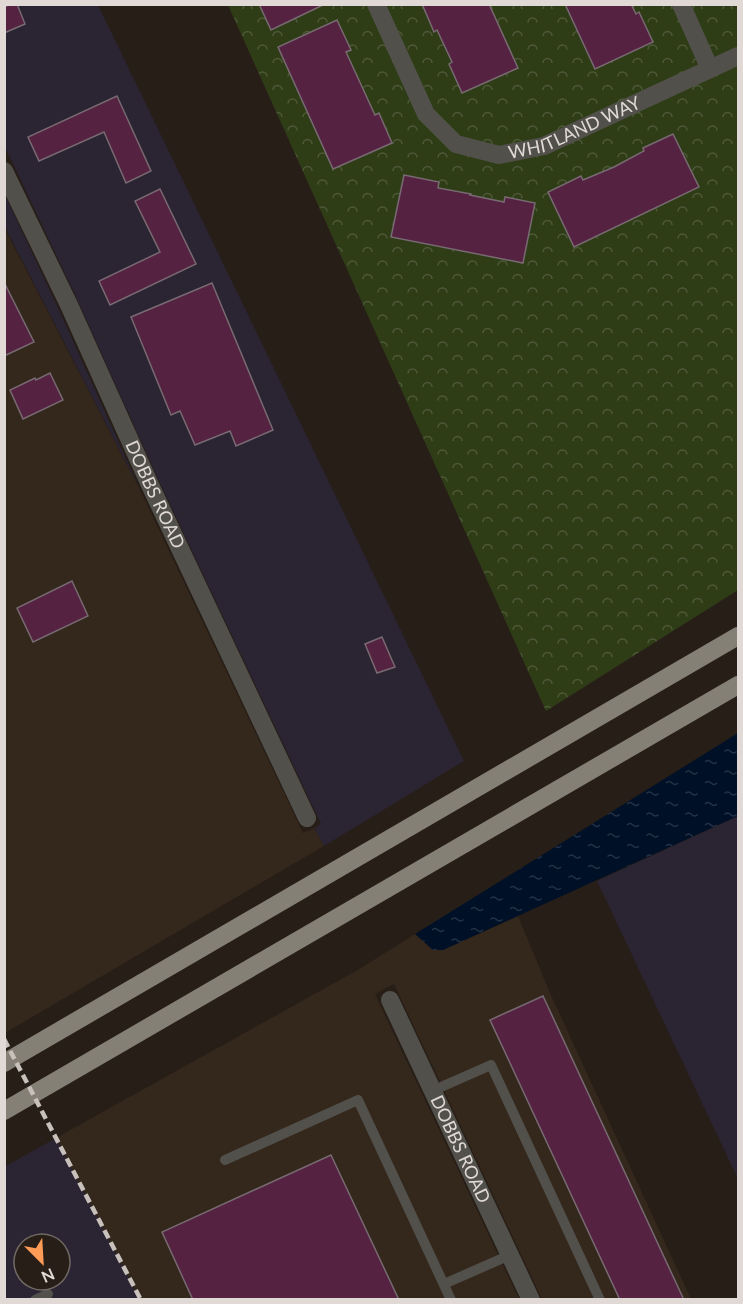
<svg xmlns="http://www.w3.org/2000/svg" width="743" height="1304" viewBox="0 0 743 1304" font-family="Lato,sans-serif">
<style>
.commercial{fill:#2b2433;fill-rule:evenodd}
.built{fill:#34271c}
.forest{fill:url(#forest-crowns)}
.water{fill:url(#water-ripples)}
.building{fill:#552242;stroke:#776a71;stroke-width:1.5}
.lines{fill:none;stroke-linecap:round;stroke-linejoin:round}
.lane{stroke:#52504b;stroke-width:10}
.street{stroke:#52504b;stroke-width:18}
.primary{stroke:#848075;stroke-width:18}
.rail{stroke:#c7c0bb;stroke-width:4.5;stroke-dasharray:9 4.5;stroke-linecap:butt}
.labels{text-anchor:middle;stroke-width:4.5;stroke-linejoin:round;paint-order:stroke}
.street-label{font-size:18px;fill:#e0d9d5;stroke:#271e17}
</style>
<defs>
<pattern id="forest-crowns" width="20" height="18" patternUnits="userSpaceOnUse" patternTransform="scale(1.5)"><rect width="20" height="18" fill="#2f3d17"/><path d="M2 6a3 3 0 1 1 6 0M12 15a3 3 0 1 1 6 0" fill="none" stroke="#4d5838"/></pattern>
<pattern id="water-ripples" width="26" height="14" patternUnits="userSpaceOnUse" patternTransform="scale(1.5)"><rect width="26" height="14" fill="#001026"/><path d="M2 4q2-2 4 0t4 0M15 11q2-2 4 0t4 0" fill="none" stroke="#253245"/></pattern>
</defs>
<rect width="100%" height="100%" fill="#271e17"/>
<path class="commercial" d="M 5,5 L 98,5 L 464,761 L 324,846 L 314,828 L 321,824 L 159,481 L 78,301 L 5,147 Z
M 5,195 L 59,310 L 143,496 L 5,227 Z
M 738,816 L 738,1179 L 597,881 Z
M 56,1138 L 140,1299 L 5,1299 L 4,1167 ZM 24,1244 L 60,1244 L 60,1280 L 24,1280 Z"/>
<path class="built" d="M 4,227 L 143,496 L 303,833 L 314,828 L 324,846 L 5,1033 Z
M 518,916 L 550,993 L 691,1299 L 542,1299 L 394,984 L 375,994 L 519,1299 L 140,1299 L 56,1138 L 361,968 L 415,934 L 433,950 L 443,950 Z"/>
<path class="forest" d="M 228,5 L 738,5 L 738,590 L 546,711 Z"/>
<path class="water" d="M 738,733 L 738,816 L 443,950 L 433,950 L 415,934 Z"/>
<path class="building" d="M 11,4 L 17,4 L 25,24 L 4,33 L 4,7 Z
M 259,4 L 325,4 L 271,30 Z
M 422,4 L 489,4 L 518,68 L 462,93 L 449,64 L 452,62 L 437,30 L 434,32 Z
M 565,4 L 631,4 L 636,14 L 639,12 L 653,42 L 595,69 Z
M 337,20 L 351,50 L 346,52 L 375,115 L 379,113 L 392,143 L 333,169 L 278,47 Z
M 117,96 L 151,171 L 126,183 L 104,132 L 39,161 L 28,137 Z
M 673,134 L 699,187 L 574,247 L 548,192 L 581,176 L 583,180 L 614,167 L 644,151 L 643,148 Z
M 404,175 L 439,182 L 438,188 L 471,194 L 470,195 L 504,202 L 505,197 L 535,203 L 523,263 L 391,237 Z
M 160,189 L 196,264 L 110,305 L 99,281 L 160,252 L 135,201 Z
M 4,282 L 34,342 L 4,356 Z
M 212,283 L 273,430 L 236,446 L 230,431 L 195,445 L 180,411 L 171,415 L 131,317 Z
M 50,373 L 63,400 L 23,419 L 10,390 L 35,378 L 36,380 Z
M 72,581 L 88,616 L 33,642 L 17,608 Z
M 382,637 L 395,667 L 377,673 L 365,644 Z
M 543,996 L 684,1300 L 620,1300 L 490,1020 Z
M 331,1155 L 399,1300 L 193,1300 L 162,1232 Z"/>
<g class="lines">
<path class="lane" d="M 432,1091 L 491,1065 L 600,1300
M 225,1160 L 358,1100 L 451,1300
M 444,1284 L 510,1255
M 35,1300 L 48,1294"/>
<g class="street">
<path id="s1" d="M 376,4 L 426,114 L 456,144 L 499,155 L 544,146 L 738,56"/>
<path d="M 681,4 L 710,69"/>
<path id="s2" d="M 4,171 L 69,305 L 150,485 L 307,818"/>
<path id="s3" d="M 390,1000 L 531,1300"/>
</g>
<path class="primary" d="M 4,1063 L 738,636
M 4,1111 L 738,685"/>
<path class="rail" d="M 4,1039 L 141,1300"/>
</g>
<g class="labels">
<g class="street-label">
<text dy="6" stroke="none"><textPath href="#s1" startOffset="288">WHITLAND WAY</textPath></text>
<text dy="6" stroke="none"><textPath href="#s2" startOffset="357">DOBBS ROAD</textPath></text>
<text dy="6" stroke="none"><textPath href="#s3" startOffset="165">DOBBS ROAD</textPath></text>
</g>
</g>
<rect width="743" height="1304" fill="none" stroke="#e0d9d5" stroke-width="12"/>
<g transform="translate(42 1262) rotate(156)"><circle r="28" fill="#271e17" stroke="#716963" stroke-width="1.5"/>
<path d="M0-4.5L10 22L0 15L-10 22Z" fill="#fe9c57"/>
<text y="-9" font-size="16" font-weight="bold" text-anchor="middle" fill="#e0d9d5">N</text>
</g>
</svg>
